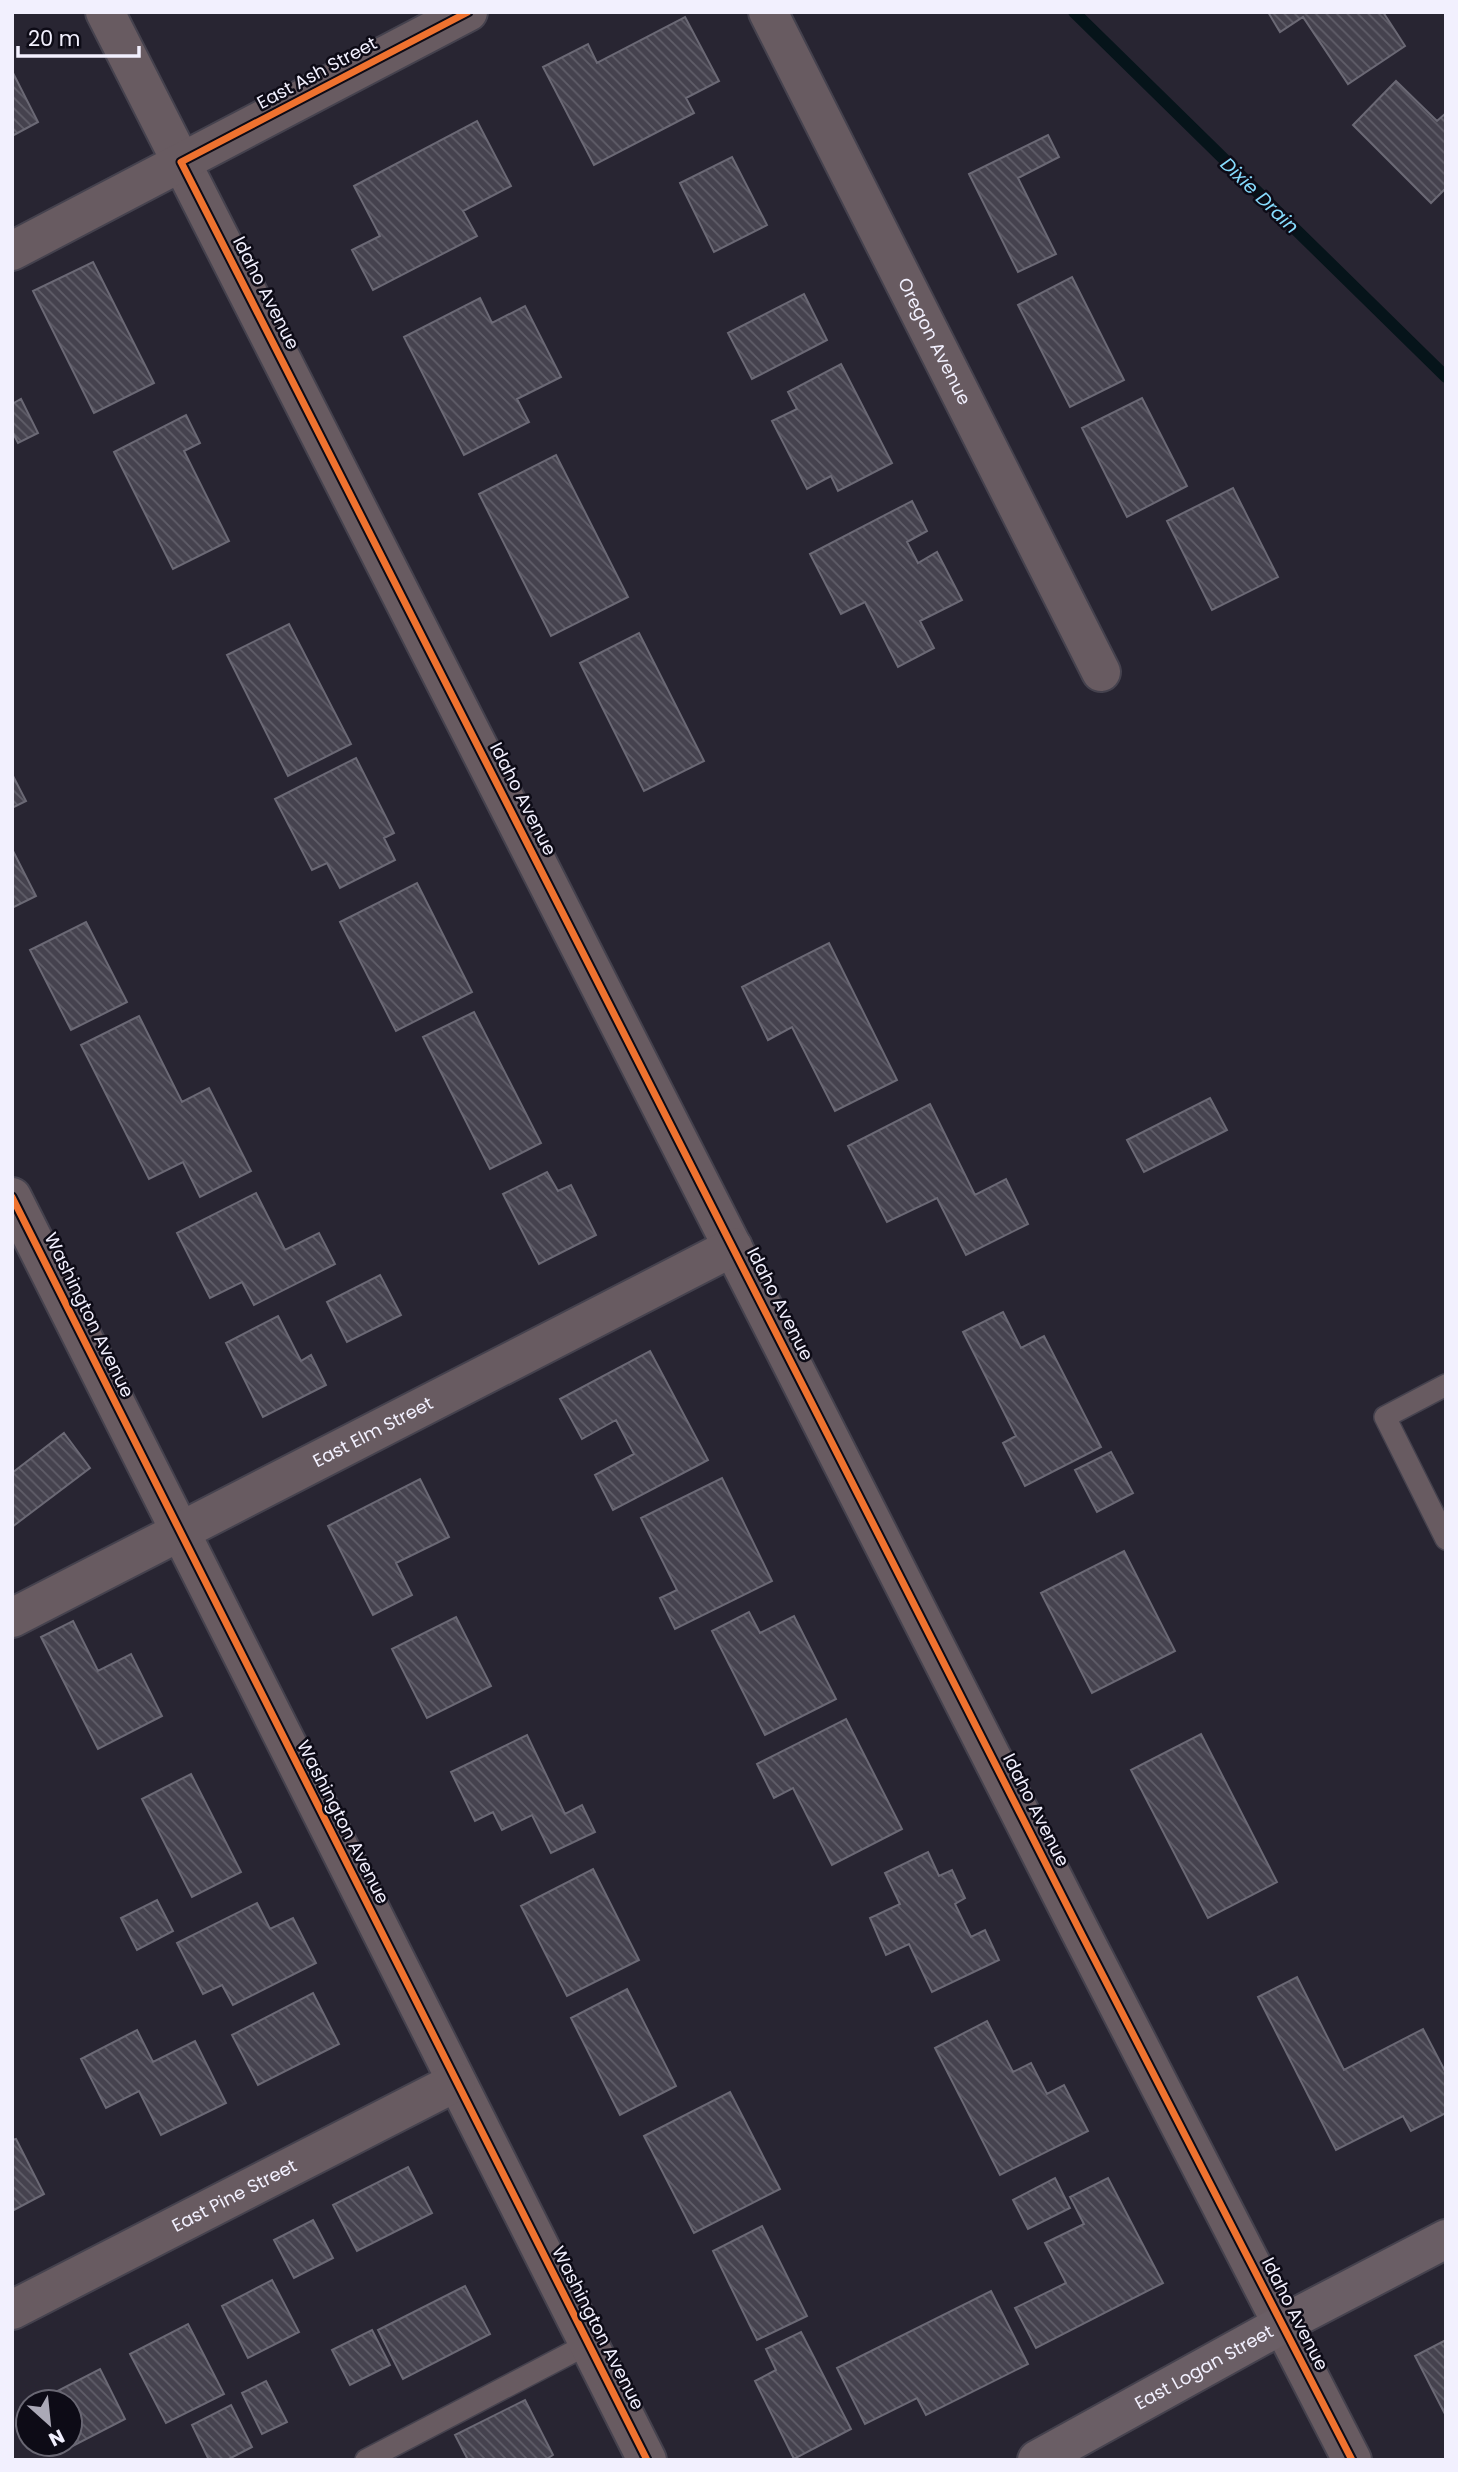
<svg xmlns="http://www.w3.org/2000/svg" width="1458" height="2472" viewBox="0 0 1458 2472" font-family="Poppins,sans-serif">
<style>
.lines{fill:none;stroke-linecap:round;stroke-linejoin:round}
.stream{stroke:#06141a;stroke-width:12}
.building{fill:url(#building-back-hatch);stroke:#6b6975;stroke-width:2}
.lane-casing{stroke:#45424e;stroke-width:24}
.street-casing{stroke:#45424e;stroke-width:42}
.secondary-casing{stroke:#45424e;stroke-width:42}
.lane{stroke:#685b61;stroke-width:21}
.street{stroke:#685b61;stroke-width:38}
.secondary{stroke:#6a5e65;stroke-width:38}
.cycleway-casing{stroke:#0d0b16;stroke-width:11}
.cycleway{stroke:#ef722f;stroke-width:7}
.labels{text-anchor:middle;stroke-width:5;stroke-linejoin:round;paint-order:stroke}
.street-label{font-size:18px;fill:#f2f0fe;stroke:#0d0b16}
.water-label{font-size:19px;font-style:italic;fill:#86dcfe;stroke:#0d0b16}
</style>
<defs>
<pattern id="building-back-hatch" width="6" height="6" patternUnits="userSpaceOnUse" patternTransform="scale(1.75)"><rect width="6" height="6" fill="#45424e"/><path d="M-1 5l2 2M0 0l6 6M5-1l2 2" fill="none" stroke="#605e69"/></pattern>
</defs>
<rect width="100%" height="100%" fill="#282532"/>
<g class="lines">
<path class="stream" d="M 1074,12 L 1446,377"/>
</g>
<path class="building" d="M 1268,12 L 1383,12 L 1405,46 L 1348,84 L 1303,17 L 1280,32 Z
M 685,17 L 719,81 L 686,98 L 694,113 L 594,165 L 543,67 L 588,44 L 597,63 Z
M 12,71 L 38,122 L 12,136 Z
M 1396,81 L 1437,121 L 1446,113 L 1446,188 L 1431,203 L 1353,125 Z
M 477,121 L 511,186 L 463,211 L 477,236 L 373,290 L 352,250 L 380,236 L 354,186 Z
M 1048,135 L 1059,157 L 1018,178 L 1056,254 L 1018,272 L 969,174 Z
M 732,157 L 767,225 L 714,252 L 680,183 Z
M 93,262 L 154,383 L 94,413 L 33,291 Z
M 1072,277 L 1124,380 L 1070,407 L 1018,305 Z
M 804,294 L 827,340 L 752,379 L 728,333 Z
M 480,298 L 492,323 L 525,306 L 561,377 L 517,399 L 529,422 L 464,455 L 404,337 Z
M 841,364 L 892,463 L 838,491 L 831,476 L 807,489 L 772,421 L 797,409 L 788,392 Z
M 1142,398 L 1187,486 L 1127,517 L 1082,428 Z
M 21,399 L 38,433 L 18,443 L 12,431 L 12,404 Z
M 186,415 L 200,443 L 184,451 L 229,541 L 173,569 L 114,452 Z
M 556,455 L 628,597 L 551,636 L 479,494 Z
M 1233,488 L 1278,577 L 1212,610 L 1167,521 Z
M 912,501 L 927,531 L 907,542 L 918,563 L 937,552 L 962,600 L 920,621 L 934,648 L 898,667 L 865,602 L 841,614 L 810,554 Z
M 289,624 L 351,744 L 288,776 L 227,655 Z
M 639,633 L 704,761 L 644,791 L 580,663 Z
M 356,758 L 394,833 L 384,838 L 395,860 L 340,888 L 327,863 L 312,870 L 275,799 Z
M 12,774 L 26,801 L 12,808 Z
M 12,849 L 36,896 L 12,908 Z
M 417,883 L 472,992 L 396,1031 L 340,922 Z
M 86,922 L 127,1002 L 71,1030 L 30,950 Z
M 829,943 L 897,1080 L 835,1111 L 792,1027 L 768,1040 L 742,987 Z
M 474,1012 L 541,1143 L 490,1169 L 423,1037 Z
M 139,1016 L 182,1102 L 209,1088 L 251,1171 L 200,1197 L 183,1162 L 149,1179 L 81,1045 Z
M 1210,1098 L 1227,1130 L 1144,1172 L 1127,1140 Z
M 930,1104 L 975,1195 L 1006,1179 L 1028,1224 L 966,1255 L 937,1198 L 887,1222 L 848,1146 Z
M 547,1172 L 558,1191 L 571,1185 L 596,1235 L 539,1264 L 503,1194 Z
M 256,1193 L 285,1250 L 319,1233 L 335,1264 L 254,1305 L 242,1282 L 210,1298 L 177,1233 Z
M 380,1275 L 401,1315 L 347,1342 L 327,1302 Z
M 1003,1312 L 1021,1348 L 1044,1336 L 1101,1447 L 1025,1486 L 1003,1443 L 1016,1436 L 963,1332 Z
M 278,1316 L 301,1361 L 311,1355 L 326,1385 L 263,1417 L 226,1343 Z
M 650,1351 L 708,1460 L 613,1510 L 595,1475 L 634,1454 L 616,1420 L 582,1439 L 560,1399 Z
M 64,1433 L 90,1468 L 12,1527 L 12,1473 Z
M 1111,1452 L 1133,1493 L 1097,1512 L 1075,1470 Z
M 722,1478 L 772,1581 L 675,1629 L 660,1598 L 677,1590 L 641,1518 Z
M 420,1479 L 449,1537 L 396,1563 L 412,1595 L 373,1615 L 328,1526 Z
M 1124,1551 L 1175,1651 L 1092,1693 L 1041,1593 Z
M 749,1612 L 760,1633 L 794,1616 L 836,1699 L 765,1735 L 712,1631 Z
M 456,1617 L 491,1686 L 427,1718 L 392,1649 Z
M 73,1621 L 98,1671 L 131,1654 L 162,1716 L 98,1749 L 41,1637 Z
M 846,1719 L 902,1829 L 832,1865 L 793,1788 L 774,1798 L 757,1764 Z
M 1201,1734 L 1277,1882 L 1208,1918 L 1131,1770 Z
M 527,1735 L 565,1814 L 582,1805 L 595,1832 L 551,1853 L 532,1815 L 502,1830 L 493,1812 L 475,1821 L 451,1772 Z
M 191,1774 L 241,1872 L 192,1897 L 142,1799 Z
M 928,1852 L 939,1876 L 952,1870 L 965,1898 L 955,1904 L 971,1937 L 985,1930 L 999,1960 L 932,1992 L 909,1944 L 886,1955 L 870,1918 L 900,1904 L 885,1873 Z
M 593,1869 L 639,1960 L 567,1996 L 521,1906 Z
M 157,1900 L 173,1931 L 137,1950 L 121,1918 Z
M 257,1903 L 270,1929 L 293,1918 L 316,1963 L 233,2005 L 222,1985 L 203,1994 L 177,1943 Z
M 1297,1977 L 1344,2070 L 1423,2029 L 1446,2073 L 1446,2113 L 1411,2131 L 1403,2116 L 1336,2150 L 1258,1997 Z
M 627,1989 L 676,2086 L 620,2115 L 571,2018 Z
M 313,1993 L 339,2044 L 258,2085 L 232,2035 Z
M 987,2021 L 1013,2072 L 1031,2063 L 1047,2094 L 1064,2085 L 1088,2131 L 1000,2175 L 935,2048 Z
M 137,2030 L 153,2062 L 195,2041 L 226,2103 L 161,2135 L 139,2091 L 106,2108 L 81,2059 Z
M 730,2092 L 780,2189 L 694,2233 L 644,2136 Z
M 16,2139 L 44,2194 L 12,2211 L 12,2140 Z
M 408,2167 L 432,2213 L 357,2251 L 333,2205 Z
M 1055,2178 L 1070,2208 L 1028,2229 L 1013,2200 Z
M 1108,2178 L 1163,2283 L 1036,2348 L 1015,2308 L 1066,2283 L 1045,2243 L 1084,2224 L 1070,2197 Z
M 313,2220 L 333,2258 L 294,2278 L 274,2240 Z
M 762,2226 L 807,2316 L 757,2340 L 713,2251 Z
M 272,2280 L 299,2332 L 248,2358 L 222,2306 Z
M 465,2286 L 490,2334 L 403,2379 L 378,2330 Z
M 991,2291 L 1028,2364 L 926,2415 L 917,2398 L 865,2424 L 837,2368 Z
M 188,2324 L 224,2394 L 166,2423 L 130,2354 Z
M 372,2330 L 390,2365 L 350,2385 L 332,2350 Z
M 801,2332 L 851,2429 L 794,2459 L 755,2381 L 776,2370 L 766,2349 Z
M 1446,2340 L 1446,2416 L 1415,2356 Z
M 100,2369 L 125,2419 L 67,2449 L 64,2444 L 70,2444 L 70,2402 L 43,2402 L 42,2399 Z
M 266,2381 L 287,2422 L 262,2434 L 242,2393 Z
M 525,2400 L 553,2455 L 545,2460 L 468,2460 L 455,2435 Z
M 231,2405 L 252,2447 L 227,2460 L 209,2460 L 192,2425 Z"/>
<g class="lines">
<g class="lane-casing">
<path id="lane" d="M 1446,1385 L 1385,1417 L 1446,1539
M 366,2460 L 588,2344"/>
</g>
<g class="street-casing">
<g id="street">
<path d="M 105,12 L 1081,1933 L 1352,2460"/>
<path id="s1" d="M 768,12 L 1101,672"/>
<path d="M 12,251 L 468,12"/>
<path d="M 12,1197 L 647,2460"/>
<path id="s2" d="M 12,1618 L 733,1247"/>
<path id="s3" d="M 12,2310 L 456,2082"/>
</g>
</g>
<g class="secondary-casing">
<g id="secondary">
<path id="s4" d="M 1037,2460 L 1283,2324 L 1446,2239"/>
</g>
</g>
<use href="#lane" class="lane"/>
<use href="#street" class="street"/>
<use href="#secondary" class="secondary"/>
<g class="cycleway-casing">
<path id="cycleway" d="M 468,12 L 181,162 L 1081,1933 L 1352,2460
M 12,1197 L 647,2460"/>
</g>
<use href="#cycleway" class="cycleway"/>
</g>
<g class="labels">
<g class="street-label">
<text transform="translate(317 73) rotate(-28)" y="6">East Ash Street</text>
<text transform="translate(266 293) rotate(63)" y="6">Idaho Avenue</text>
<text dy="6" stroke="none"><textPath href="#s1" startOffset="369">Oregon Avenue</textPath></text>
<text transform="translate(523 799) rotate(63)" y="6">Idaho Avenue</text>
<text transform="translate(780 1304) rotate(63)" y="6">Idaho Avenue</text>
<text transform="translate(89 1315) rotate(64)" y="6">Washington Avenue</text>
<text dy="6" stroke="none"><textPath href="#s2" startOffset="406">East Elm Street</textPath></text>
<text transform="translate(1036 1810) rotate(63)" y="6">Idaho Avenue</text>
<text transform="translate(343 1822) rotate(63)" y="6">Washington Avenue</text>
<text dy="6" stroke="none"><textPath href="#s3" startOffset="250">East Pine Street</textPath></text>
<text transform="translate(1295 2314) rotate(63)" y="6">Idaho Avenue</text>
<text transform="translate(598 2328) rotate(63)" y="6">Washington Avenue</text>
<text dy="6" stroke="none"><textPath href="#s4" startOffset="191">East Logan Street</textPath></text>
</g>
<g class="water-label">
<text transform="translate(1260 195) rotate(44)" y="7">Dixie Drain</text>
</g>
</g>
<rect width="1458" height="2472" fill="none" stroke="#f2f0fe" stroke-width="28"/>
<g transform="translate(49 2423) rotate(153)"><circle r="33" fill="#0d0b16" stroke="#696773" stroke-width="2"/>
<path d="M0-5L12 26L0 18L-12 26Z" fill="#aba9b7"/>
<text y="-10" font-size="19" font-weight="bold" text-anchor="middle" fill="#f2f0fe">N</text>
</g>
<path d="M18 46v10h121v-10" fill="none" stroke="#f2f0fe" stroke-width="3.5"/>
<text x="28" y="46" font-size="21" fill="#f2f0fe" stroke="#0d0b16" stroke-width="5" paint-order="stroke">20 m</text>
</svg>
